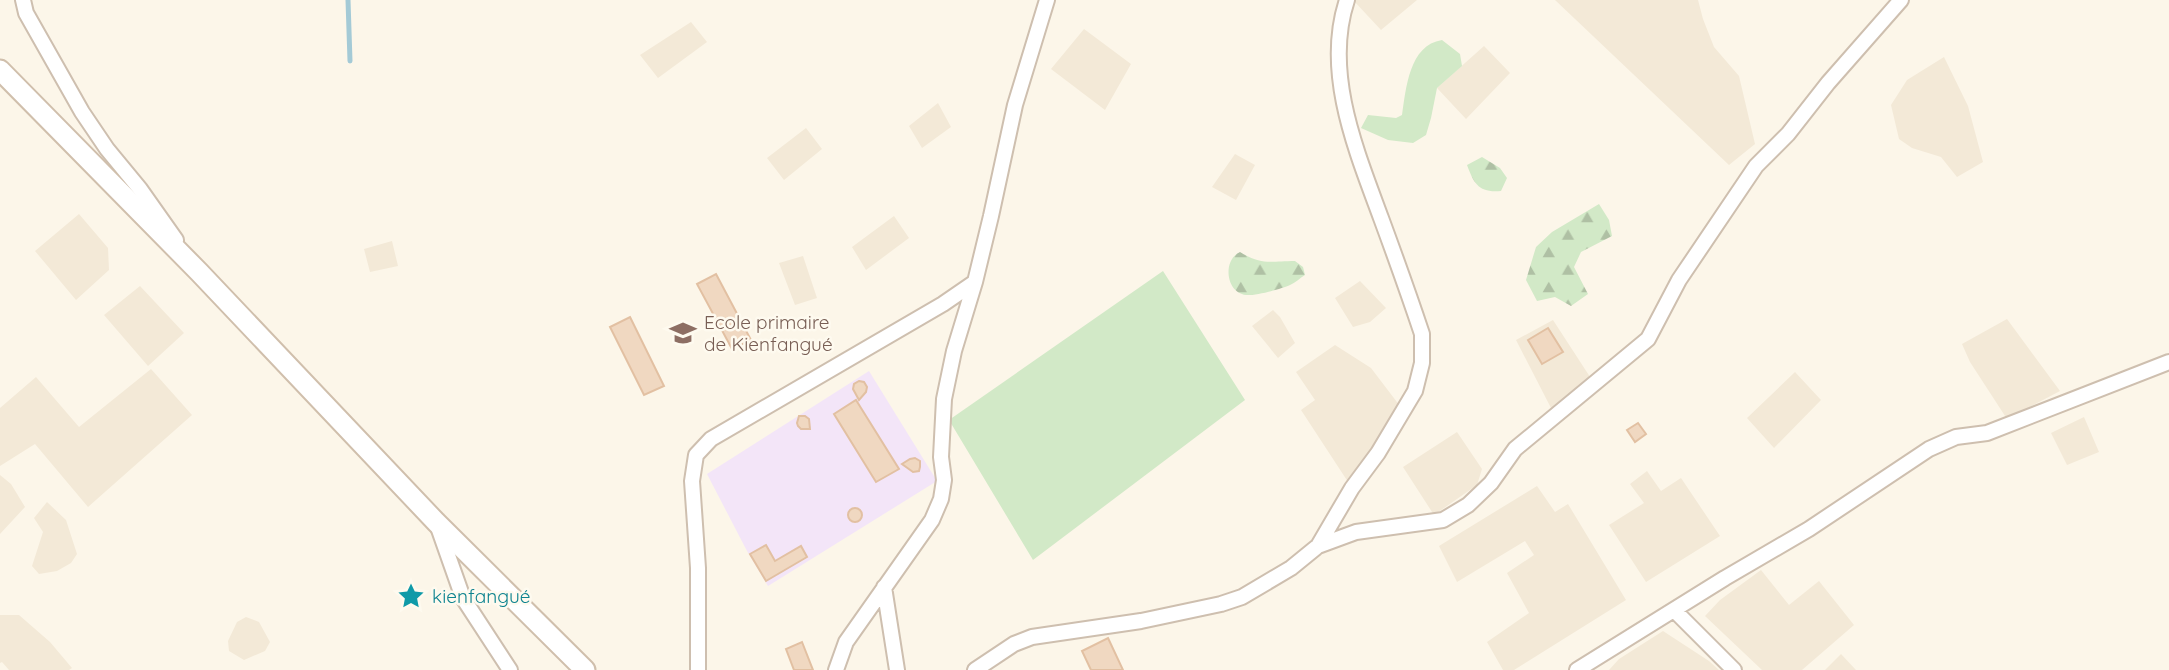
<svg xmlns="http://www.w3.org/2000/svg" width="2169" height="670" viewBox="0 0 2169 670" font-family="Quicksand,sans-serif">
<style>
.residential{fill:#f3e9d7}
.education{fill:#f3e5f8}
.green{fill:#d2e9c7}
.forest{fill:url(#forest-firs)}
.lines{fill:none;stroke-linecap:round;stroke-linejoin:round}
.stream{stroke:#a4cad6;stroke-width:5}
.building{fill:#f0d8c1;stroke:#e2c0a2;stroke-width:2}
.minor-casing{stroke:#cebfaf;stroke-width:18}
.secondary-casing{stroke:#d0bfac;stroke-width:23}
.minor{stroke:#fff;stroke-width:14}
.secondary{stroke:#fff;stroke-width:19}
.labels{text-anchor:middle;stroke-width:5;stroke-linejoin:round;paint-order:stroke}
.education-label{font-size:19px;fill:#785e54;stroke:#fefaef;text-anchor:start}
.culture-label{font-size:19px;fill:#0d838f;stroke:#fefaef;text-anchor:start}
</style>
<defs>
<pattern id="forest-firs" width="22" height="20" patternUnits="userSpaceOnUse" patternTransform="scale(1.75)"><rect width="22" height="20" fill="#d2e9c7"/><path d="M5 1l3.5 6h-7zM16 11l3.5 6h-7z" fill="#afc0a4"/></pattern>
</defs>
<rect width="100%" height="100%" fill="#fcf6e9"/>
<path class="residential" d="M 1353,0 L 1417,0 L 1381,30 Z
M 1555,0 L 1698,0 L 1703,19 L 1714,47 L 1739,76 L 1755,144 L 1729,165 Z
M 691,22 L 707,42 L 658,78 L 640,55 Z
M 1084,29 L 1131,64 L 1105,110 L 1051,69 Z
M 1484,46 L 1510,73 L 1466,119 L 1437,88 Z
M 1944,57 L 1968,106 L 1983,162 L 1957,177 L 1941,157 L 1912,148 L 1899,139 L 1891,105 L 1907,80 Z
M 938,103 L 951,127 L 922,148 L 909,126 Z
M 806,128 L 822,149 L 784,180 L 767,158 Z
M 1235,154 L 1255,165 L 1236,200 L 1212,187 Z
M 79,214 L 108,248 L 109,270 L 76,300 L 35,251 Z
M 894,216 L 909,238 L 866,270 L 852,247 Z
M 392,241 L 398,266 L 370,272 L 364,249 Z
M 803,256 L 817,298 L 795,305 L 779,263 Z
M 1360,281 L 1386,308 L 1370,322 L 1353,327 L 1335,298 Z
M 140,286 L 184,333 L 148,366 L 104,315 Z
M 1273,310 L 1280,317 L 1295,343 L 1278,358 L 1252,326 Z
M 2007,319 L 2060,391 L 2007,419 L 1970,362 L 1962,344 Z
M 1553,320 L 1592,380 L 1563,408 L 1551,408 L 1516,340 Z
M 1335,345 L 1371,368 L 1403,410 L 1352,488 L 1301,410 L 1315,400 L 1296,372 Z
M 151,369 L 192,415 L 88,507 L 35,444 L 0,466 L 0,408 L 36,377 L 79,427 Z
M 1795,372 L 1821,400 L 1774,448 L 1747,418 Z
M 2084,417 L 2099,452 L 2067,465 L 2051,433 Z
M 1457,432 L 1482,469 L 1477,485 L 1434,515 L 1403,467 Z
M 1647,471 L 1661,491 L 1681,478 L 1720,536 L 1646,582 L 1609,525 L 1644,503 L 1630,484 Z
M 0,475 L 11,484 L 25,507 L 0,534 Z
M 1537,486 L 1555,512 L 1568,504 L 1626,600 L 1514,670 L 1503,670 L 1487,642 L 1529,613 L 1507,573 L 1534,555 L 1525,541 L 1457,582 L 1439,546 Z
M 47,502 L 66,520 L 77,554 L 71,563 L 57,571 L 39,574 L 32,566 L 43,532 L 34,518 Z
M 1761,570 L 1789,605 L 1819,581 L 1854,625 L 1802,670 L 1762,670 L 1705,616 L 1720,600 Z
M 0,615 L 19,615 L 50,642 L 72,668 L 69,670 L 9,670 L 2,662 L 0,663 Z
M 246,617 L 259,622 L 270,642 L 265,651 L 244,660 L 229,651 L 228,641 L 237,622 Z
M 1663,631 L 1709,661 L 1719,670 L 1609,670 L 1619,659 Z
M 1841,654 L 1856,670 L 1825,670 Z"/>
<path class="education" d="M 869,371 L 937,481 L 768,586 L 747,551 L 707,474 Z"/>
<path class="green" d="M 1442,40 L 1460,54 L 1462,66 L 1437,88 L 1431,118 L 1426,135 L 1413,143 L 1388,140 L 1361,128 L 1368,115 L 1396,118 L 1402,115 C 1406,89 1409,45 1442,40 Z
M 1163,271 L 1245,400 L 1033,560 L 949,420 Z"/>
<path class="forest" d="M 1482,157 L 1500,168 L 1507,178 L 1501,191 C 1479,193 1474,184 1467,165 Z
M 1599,204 L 1609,220 L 1612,236 L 1581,252 L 1574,267 L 1588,294 L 1571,306 L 1555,297 L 1537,301 L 1526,280 L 1536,247 L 1552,232 Z
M 1240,252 C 1263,266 1270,261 1295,261 L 1303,267 L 1305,275 C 1300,278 1295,283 1290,285 C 1282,289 1254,296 1246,295 C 1226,293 1222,260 1240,252 Z"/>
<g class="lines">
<path class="stream" d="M 348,0 L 350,61"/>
</g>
<path class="building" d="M 716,274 L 751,340 L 732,349 L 697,284 Z
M 630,317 L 664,386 L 644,395 L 610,327 Z
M 1548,328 L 1563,352 L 1542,364 L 1528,340 Z
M 859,381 L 864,382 L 867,387 L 866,392 L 859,400 L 853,389 L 854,384 Z
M 856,400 L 899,469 L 876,482 L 834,414 Z
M 799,416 L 805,416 L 809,419 L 810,429 L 801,429 L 798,426 L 797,423 Z
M 1638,423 L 1646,434 L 1635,442 L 1627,430 Z
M 915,458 L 920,461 L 920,467 L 919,471 L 913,472 L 902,464 L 910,459 Z
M848 515a7 7 0 1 1 14 0a7 7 0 1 1-14 0Z
M 766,545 L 775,561 L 801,546 L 807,557 L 766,581 L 750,554 Z
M 1108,638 L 1123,670 L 1091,670 L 1082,651 Z
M 802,642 L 813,670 L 794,670 L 786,649 Z"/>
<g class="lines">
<g class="minor-casing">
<path id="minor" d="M 23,0 L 26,13 L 82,112 L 107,149 L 140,189 L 176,240
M 438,527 L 463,598 L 510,670
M 1318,546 L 1352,488 L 1378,453 L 1415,391 L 1422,363 L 1422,334 C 1409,295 1395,256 1381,218 C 1356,150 1323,72 1347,0
M 884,587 L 897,670
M 1674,610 L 1734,670
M 698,670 L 698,568 L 692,481 L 696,455 L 711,439 L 943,304 L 975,282
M 836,670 L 846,642 L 932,520 L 941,499 L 944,480 L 941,457 L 944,399 L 954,351 L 975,282 L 991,216 L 1015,105 L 1047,0
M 975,670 L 1014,644 L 1032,637 L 1141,621 L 1221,604 L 1242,597 L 1291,568 L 1318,546 L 1356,532 L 1443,520 L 1468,505 L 1491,483 L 1515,449 L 1648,339 L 1679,280 L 1756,166 L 1788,134 L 1828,83 L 1901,0
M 1577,670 L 1725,578 L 1809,529 L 1929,449 L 1956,437 L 1987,433 L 2169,362"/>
</g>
<g class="secondary-casing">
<path id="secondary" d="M 0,70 L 199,272 L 436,522 L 585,670"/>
</g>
<use href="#minor" class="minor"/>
<use href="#secondary" class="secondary"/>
</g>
<defs>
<g id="school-bare" transform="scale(2.1)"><path d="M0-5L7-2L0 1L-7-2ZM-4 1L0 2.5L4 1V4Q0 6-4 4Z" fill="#8d6e63" stroke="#fefaef" stroke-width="2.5" paint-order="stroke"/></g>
<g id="sight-bare" transform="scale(2.1)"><path d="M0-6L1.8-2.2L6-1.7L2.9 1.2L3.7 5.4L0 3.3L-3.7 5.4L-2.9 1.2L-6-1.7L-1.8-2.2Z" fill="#0f9aa8" stroke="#fefaef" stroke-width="2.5" paint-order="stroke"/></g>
</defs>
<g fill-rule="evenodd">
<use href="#school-bare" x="683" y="333"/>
<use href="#sight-bare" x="411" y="596"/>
</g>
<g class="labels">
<g class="education-label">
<text x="704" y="329">Ecole primaire<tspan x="704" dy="22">de Kienfangué</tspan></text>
</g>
<g class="culture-label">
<text x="432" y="603">kienfangué</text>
</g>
</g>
</svg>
